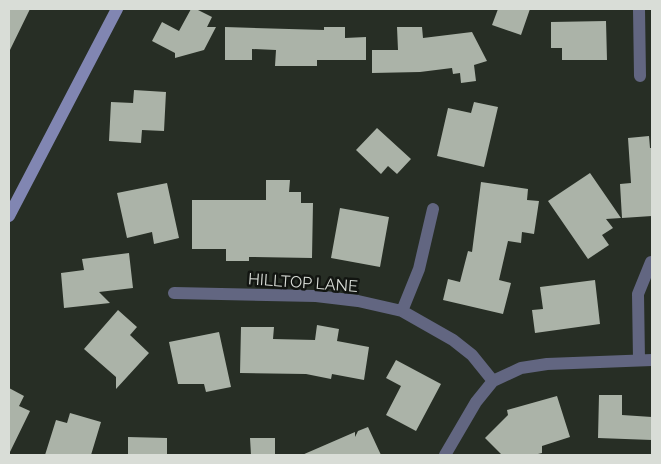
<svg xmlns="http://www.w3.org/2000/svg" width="661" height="464" viewBox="0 0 661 464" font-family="Raleway,sans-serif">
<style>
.building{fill:#abb3a8}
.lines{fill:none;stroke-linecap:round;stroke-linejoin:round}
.street{stroke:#626681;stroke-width:12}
.secondary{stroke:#8186b2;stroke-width:12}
.labels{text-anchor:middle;stroke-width:5;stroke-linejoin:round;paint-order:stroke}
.street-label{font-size:16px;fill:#d9ddd7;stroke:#121511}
</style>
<rect width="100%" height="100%" fill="#272e25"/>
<path class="building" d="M 9,9 L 30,9 L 9,52 Z
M 191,9 L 196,9 L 212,17 L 207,27 L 216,27 L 204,50 L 175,58 L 175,53 L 152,41 L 162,22 L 179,31 Z
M 498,9 L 530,9 L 521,35 L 492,25 Z
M 606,21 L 607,60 L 562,60 L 562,48 L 551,48 L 551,22 Z
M 225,27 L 324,30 L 324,27 L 345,27 L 345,38 L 366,37 L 366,60 L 317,60 L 317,66 L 275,66 L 276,50 L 252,49 L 252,60 L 225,60 Z
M 397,27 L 422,27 L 423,38 L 472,32 L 487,61 L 474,65 L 476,81 L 461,83 L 460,73 L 453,74 L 452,68 L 420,72 L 372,73 L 372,50 L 398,50 Z
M 134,90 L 166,92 L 164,131 L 142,130 L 141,143 L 109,141 L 111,102 L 133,103 Z
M 474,102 L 498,107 L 484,167 L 437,156 L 448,108 L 471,113 Z
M 377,128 L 411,159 L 397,174 L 388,166 L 381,174 L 356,150 Z
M 649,136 L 650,148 L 652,148 L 652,216 L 622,218 L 620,184 L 631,183 L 628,138 Z
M 590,173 L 621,218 L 606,219 L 613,228 L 602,235 L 609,245 L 588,259 L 548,201 Z
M 266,180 L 290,180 L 289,192 L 301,192 L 301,203 L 313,203 L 312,258 L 249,257 L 249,261 L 226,261 L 226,249 L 192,249 L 192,200 L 266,200 Z
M 481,182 L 528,189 L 527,200 L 539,201 L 534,234 L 522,232 L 521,243 L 508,241 L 499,280 L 511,283 L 503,314 L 443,300 L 448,279 L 460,282 L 468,251 L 472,252 Z
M 167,183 L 179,238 L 154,244 L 152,232 L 127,238 L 117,193 Z
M 340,208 L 389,217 L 380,267 L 331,258 Z
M 129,253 L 133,288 L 99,292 L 110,303 L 64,308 L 61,273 L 84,270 L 82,259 Z
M 595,280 L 600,324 L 535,333 L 532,310 L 543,309 L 540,287 Z
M 118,310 L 137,327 L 130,335 L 149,353 L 116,389 L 116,376 L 116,377 L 84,349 Z
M 317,325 L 339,329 L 337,341 L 369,347 L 364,380 L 332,374 L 331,379 L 306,374 L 240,373 L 241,327 L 274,327 L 273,339 L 315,340 Z
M 219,332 L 231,387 L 206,392 L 204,384 L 178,384 L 169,342 Z
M 396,360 L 441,384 L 416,431 L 386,415 L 401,386 L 386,378 Z
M 9,388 L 24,396 L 19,406 L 30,411 L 9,454 Z
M 599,395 L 622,395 L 622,415 L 652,417 L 652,440 L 598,438 Z
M 557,396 L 570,437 L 542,446 L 542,453 L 534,455 L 502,455 L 485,438 L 508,415 L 507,410 Z
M 70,413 L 101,422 L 91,455 L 45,455 L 56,420 L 67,423 Z
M 368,427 L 381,455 L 302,455 L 355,432 L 355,437 L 358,431 Z
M 128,437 L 167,438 L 167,455 L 128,455 Z
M 250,438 L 275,438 L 275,455 L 251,455 Z"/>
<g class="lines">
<path class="street" d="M 639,9 L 640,76
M 174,293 L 316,296 L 358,301 L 402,311 L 453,340 L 472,355 L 493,381
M 402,311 L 419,269 L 433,209
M 639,360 L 638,294 L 651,262
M 445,455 L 476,402 L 493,381 L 521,368 L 547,364 L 652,360"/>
<path class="secondary" d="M 9,216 L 117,9"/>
</g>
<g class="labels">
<g class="street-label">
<text transform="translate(303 282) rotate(4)" y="6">HILLTOP LANE</text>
</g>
</g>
<rect width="661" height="464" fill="none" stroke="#d9ddd7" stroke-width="20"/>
</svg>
